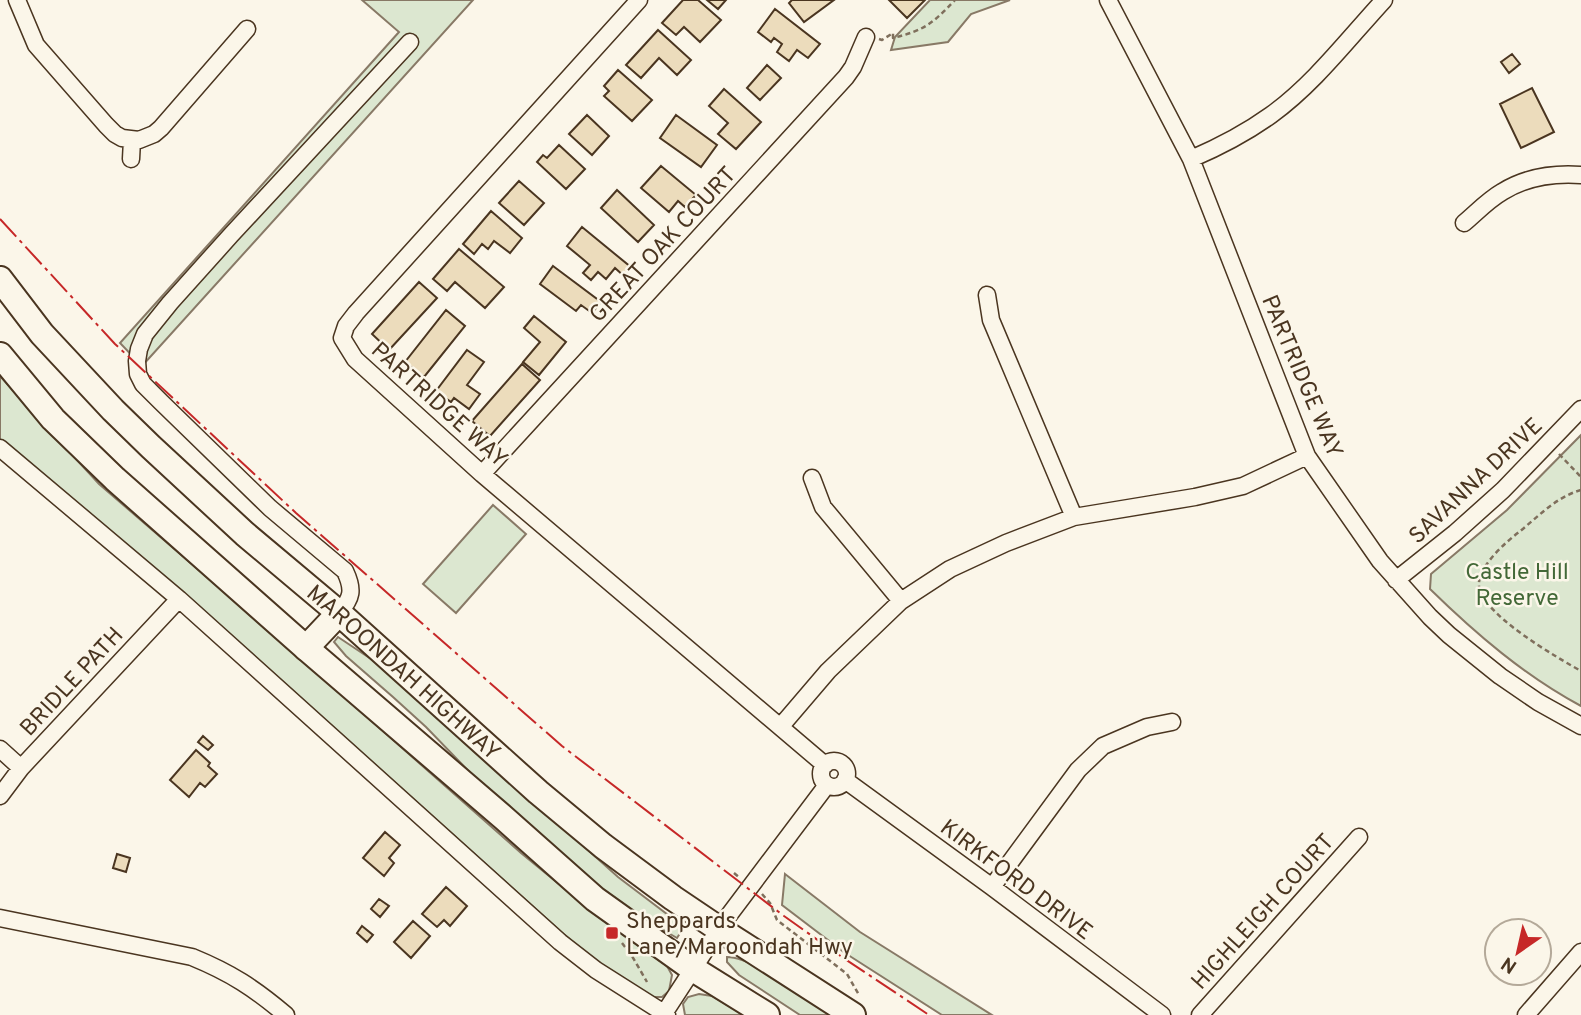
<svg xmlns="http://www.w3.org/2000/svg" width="1581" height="1015" viewBox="0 0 1581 1015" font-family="Overpass,sans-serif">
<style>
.green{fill:#dce7d0;stroke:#887966;stroke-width:2}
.building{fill:#ecdcbc;stroke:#4a3520;stroke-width:2}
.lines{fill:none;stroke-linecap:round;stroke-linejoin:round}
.minor-casing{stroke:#4a3520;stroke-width:19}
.highway-casing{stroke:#4a3520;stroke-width:28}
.path{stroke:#7f6f5c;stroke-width:2.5;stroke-dasharray:5 3.5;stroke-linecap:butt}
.minor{stroke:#fbf6e9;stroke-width:16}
.highway{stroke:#fbf6e9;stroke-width:24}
.power{stroke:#c62828;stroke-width:2;stroke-dasharray:24 5 3.5 5;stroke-linecap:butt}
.poi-dot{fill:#c62828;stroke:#fbf6e9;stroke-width:2.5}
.labels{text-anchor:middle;stroke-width:5;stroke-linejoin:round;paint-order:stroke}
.street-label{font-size:23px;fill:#4a3520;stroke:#fbf6e9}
.park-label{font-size:23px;fill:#436837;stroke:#fbf6e9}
.poi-label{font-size:23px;fill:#4a3520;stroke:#fbf6e9;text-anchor:start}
</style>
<rect width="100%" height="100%" fill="#fbf6e9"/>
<path class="green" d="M 362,0 L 473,0 L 142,366 L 120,343 L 399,32 Z
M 930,0 L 1010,0 L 971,14 L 948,42 L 891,50 L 895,37 Z
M 0,376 L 99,484 L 289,648 L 521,853 L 604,921 L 667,966 L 672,975 L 669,991 L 662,997 L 650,997 L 586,954 L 227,632 L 0,439 Z
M 1581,435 L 1581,706 C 1525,676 1476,634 1430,589 L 1431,574 L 1507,510 Z
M 493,505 L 526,534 L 456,613 L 423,584 Z
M 338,637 L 389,671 L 618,877 L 684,927 L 677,938 L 641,917 L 608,894 L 539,835 L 485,788 L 426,727 L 393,697 L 346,656 L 334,642 Z
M 785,874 L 860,932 L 992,1015 L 942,1015 L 845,953 L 782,905 Z
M 727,957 C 754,957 814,1000 839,1015 L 800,1015 L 739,975 L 727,962 Z
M 699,994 L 712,996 L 744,1015 L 685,1015 L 683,1004 L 688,997 Z"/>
<path class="building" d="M 683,0 L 698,0 L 721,20 L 700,42 L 684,27 L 676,35 L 662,23 Z
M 707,0 L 726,0 L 718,9 Z
M 792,0 L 834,0 L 804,22 L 789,3 Z
M 889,0 L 925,0 L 907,18 Z
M 775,9 L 820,44 L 808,58 L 797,50 L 789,61 L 777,52 L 782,44 L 774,38 L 771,42 L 758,32 Z
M 658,30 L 691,60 L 677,75 L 659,58 L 641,78 L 626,65 Z
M 1512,54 L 1520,64 L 1509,73 L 1501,62 Z
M 767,65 L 781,78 L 760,100 L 747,88 Z
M 618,70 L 652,100 L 632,121 L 604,96 L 609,91 L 604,86 Z
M 1532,88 L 1554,132 L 1521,148 L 1500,104 Z
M 724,89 L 761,122 L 736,149 L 718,134 L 728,123 L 709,106 Z
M 587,115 L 609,136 L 592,155 L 569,134 Z
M 676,115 L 717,145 L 701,167 L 660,138 Z
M 559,145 L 585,169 L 566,189 L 537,162 L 543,155 L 547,158 Z
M 661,166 L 696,195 L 685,207 L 678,201 L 669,212 L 641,188 Z
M 519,181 L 544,203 L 524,225 L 499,203 Z
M 617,190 L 654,225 L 638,242 L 601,208 Z
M 491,211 L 522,238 L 510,253 L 494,241 L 488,249 L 482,244 L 474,254 L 463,244 Z
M 582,227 L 632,268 L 625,277 L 615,268 L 606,279 L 598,272 L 591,280 L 583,273 L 590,265 L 567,246 Z
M 459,249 L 504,287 L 485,308 L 455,282 L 447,291 L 433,279 Z
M 553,266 L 601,302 L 592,313 L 581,305 L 576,311 L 540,284 Z
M 419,282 L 437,298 L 389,350 L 372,334 Z
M 446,310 L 465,326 L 424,377 L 405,362 Z
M 534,316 L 566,342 L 539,375 L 523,362 L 540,342 L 524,328 Z
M 467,350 L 484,362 L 467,385 L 480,394 L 469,409 L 454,398 L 451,402 L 436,391 Z
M 522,364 L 540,380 L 490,436 L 472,421 Z
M 203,736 L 213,745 L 208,750 L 198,742 Z
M 196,750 L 210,763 L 208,766 L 217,774 L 205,787 L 200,783 L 189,797 L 170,780 Z
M 385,832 L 400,845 L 389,858 L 394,863 L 384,876 L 363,858 Z
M 117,854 L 130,858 L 126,872 L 113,868 Z
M 446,887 L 467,906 L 450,926 L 444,920 L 437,927 L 422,914 Z
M 379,899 L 389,906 L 380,917 L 371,909 Z
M 413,921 L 430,936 L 411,958 L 394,942 Z
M 362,926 L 373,935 L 367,942 L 357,933 Z"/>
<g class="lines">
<g class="minor-casing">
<path id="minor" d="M 17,0 L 36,45 L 106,125 L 115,134 L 122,138 L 139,140 L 154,134 L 161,128 L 247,29
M 639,0 L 356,313 L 346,326 L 342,338 L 355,359 L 482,474 L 825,765
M 1108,0 L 1191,159 L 1307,456 L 1380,561 L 1430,617 L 1449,635 L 1500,676 L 1538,702 L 1581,726
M 131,159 L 132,140
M 1191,159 C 1219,147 1246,133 1271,115 C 1314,84 1348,39 1384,0
M 1464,223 C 1476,213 1488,200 1502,192 C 1526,177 1553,173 1581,175
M 987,295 L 991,320 L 1074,517
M 0,448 L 179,599 L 560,942 L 596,970 L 667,1015
M 482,474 L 846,77 L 853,67 L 866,37
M 812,478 L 823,507 L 901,601
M 1396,580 L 1455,533 L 1503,490 L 1581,409
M 339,613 C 352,598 354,590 345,571 L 270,508 L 161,402 L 143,384 L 138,374 L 137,361 L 139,349 L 145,334 L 170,303 L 231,235 L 410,42
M 781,726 L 828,671 L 901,601 L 950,569 L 1006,543 L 1074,517 L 1195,497 L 1243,486 L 1307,456
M 0,749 L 21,768
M821 774a13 13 0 1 1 26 0a13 13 0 1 1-26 0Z
M 845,780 L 992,887 L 1162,1015
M 0,796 L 21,768 L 179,599
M 992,887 L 1078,770 L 1103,746 L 1147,727 L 1172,722
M 0,918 L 192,957 C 231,973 254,988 286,1015
M 663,1015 L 723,923 L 827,785
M 1200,1015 L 1359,837
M 1526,1015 L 1581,952"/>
</g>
<g class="highway-casing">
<g id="highway">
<path id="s1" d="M 0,279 L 42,334 L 113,410 L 151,447 L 245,534 L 339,613 L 538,792 L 603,846 L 673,898 L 719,929 L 853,1015"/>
<path d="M 0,355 L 53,419 L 115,479 L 306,648 L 505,819 L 595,899 L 693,969 L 767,1015"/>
<path d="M 306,648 L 339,613"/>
</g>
</g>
<path class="path" d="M 879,39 L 882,40 L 893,33 L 893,38 C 925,30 932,24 955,0
M 1559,454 L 1581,477
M 1581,490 C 1556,497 1539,516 1519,532 C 1506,542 1481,564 1479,582 C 1475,611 1558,658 1581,671
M 734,873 L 740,878
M 762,894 L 770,903 L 777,920 L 847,974 L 859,995
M 622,943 L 632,956 L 647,982"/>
<use href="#minor" class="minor"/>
<use href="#highway" class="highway"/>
<path class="power" d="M 0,219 L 115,344 L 296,513 L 562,746 L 784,916 L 836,953 L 929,1015"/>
</g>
<rect class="poi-dot" x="605" y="926" width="14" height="14" rx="3.5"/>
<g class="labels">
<g class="street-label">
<text transform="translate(662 244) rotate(-47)" y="8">GREAT OAK COURT</text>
<text transform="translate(1303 376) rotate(67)" y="8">PARTRIDGE WAY</text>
<text transform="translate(440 404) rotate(42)" y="8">PARTRIDGE WAY</text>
<text transform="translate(1475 480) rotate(-43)" y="8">SAVANNA DRIVE</text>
<text dy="8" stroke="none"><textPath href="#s1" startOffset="565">MAROONDAH HIGHWAY</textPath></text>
<text transform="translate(71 681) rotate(-47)" y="8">BRIDLE PATH</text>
<text transform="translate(1017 879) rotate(37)" y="8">KIRKFORD DRIVE</text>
<text transform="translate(1262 911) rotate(-48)" y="8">HIGHLEIGH COURT</text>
</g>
<g class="park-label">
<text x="1517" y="579">Castle Hill<tspan x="1517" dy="26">Reserve</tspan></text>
</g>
<g class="poi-label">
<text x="626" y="928">Sheppards<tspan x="626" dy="26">Lane/Maroondah Hwy</tspan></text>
</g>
</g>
<g transform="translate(1518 952) rotate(214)"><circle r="33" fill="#fbf6e9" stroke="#b4a999" stroke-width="2"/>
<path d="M0-5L12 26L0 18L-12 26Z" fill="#c62828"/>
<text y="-10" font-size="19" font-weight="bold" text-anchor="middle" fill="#4a3520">N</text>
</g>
</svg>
